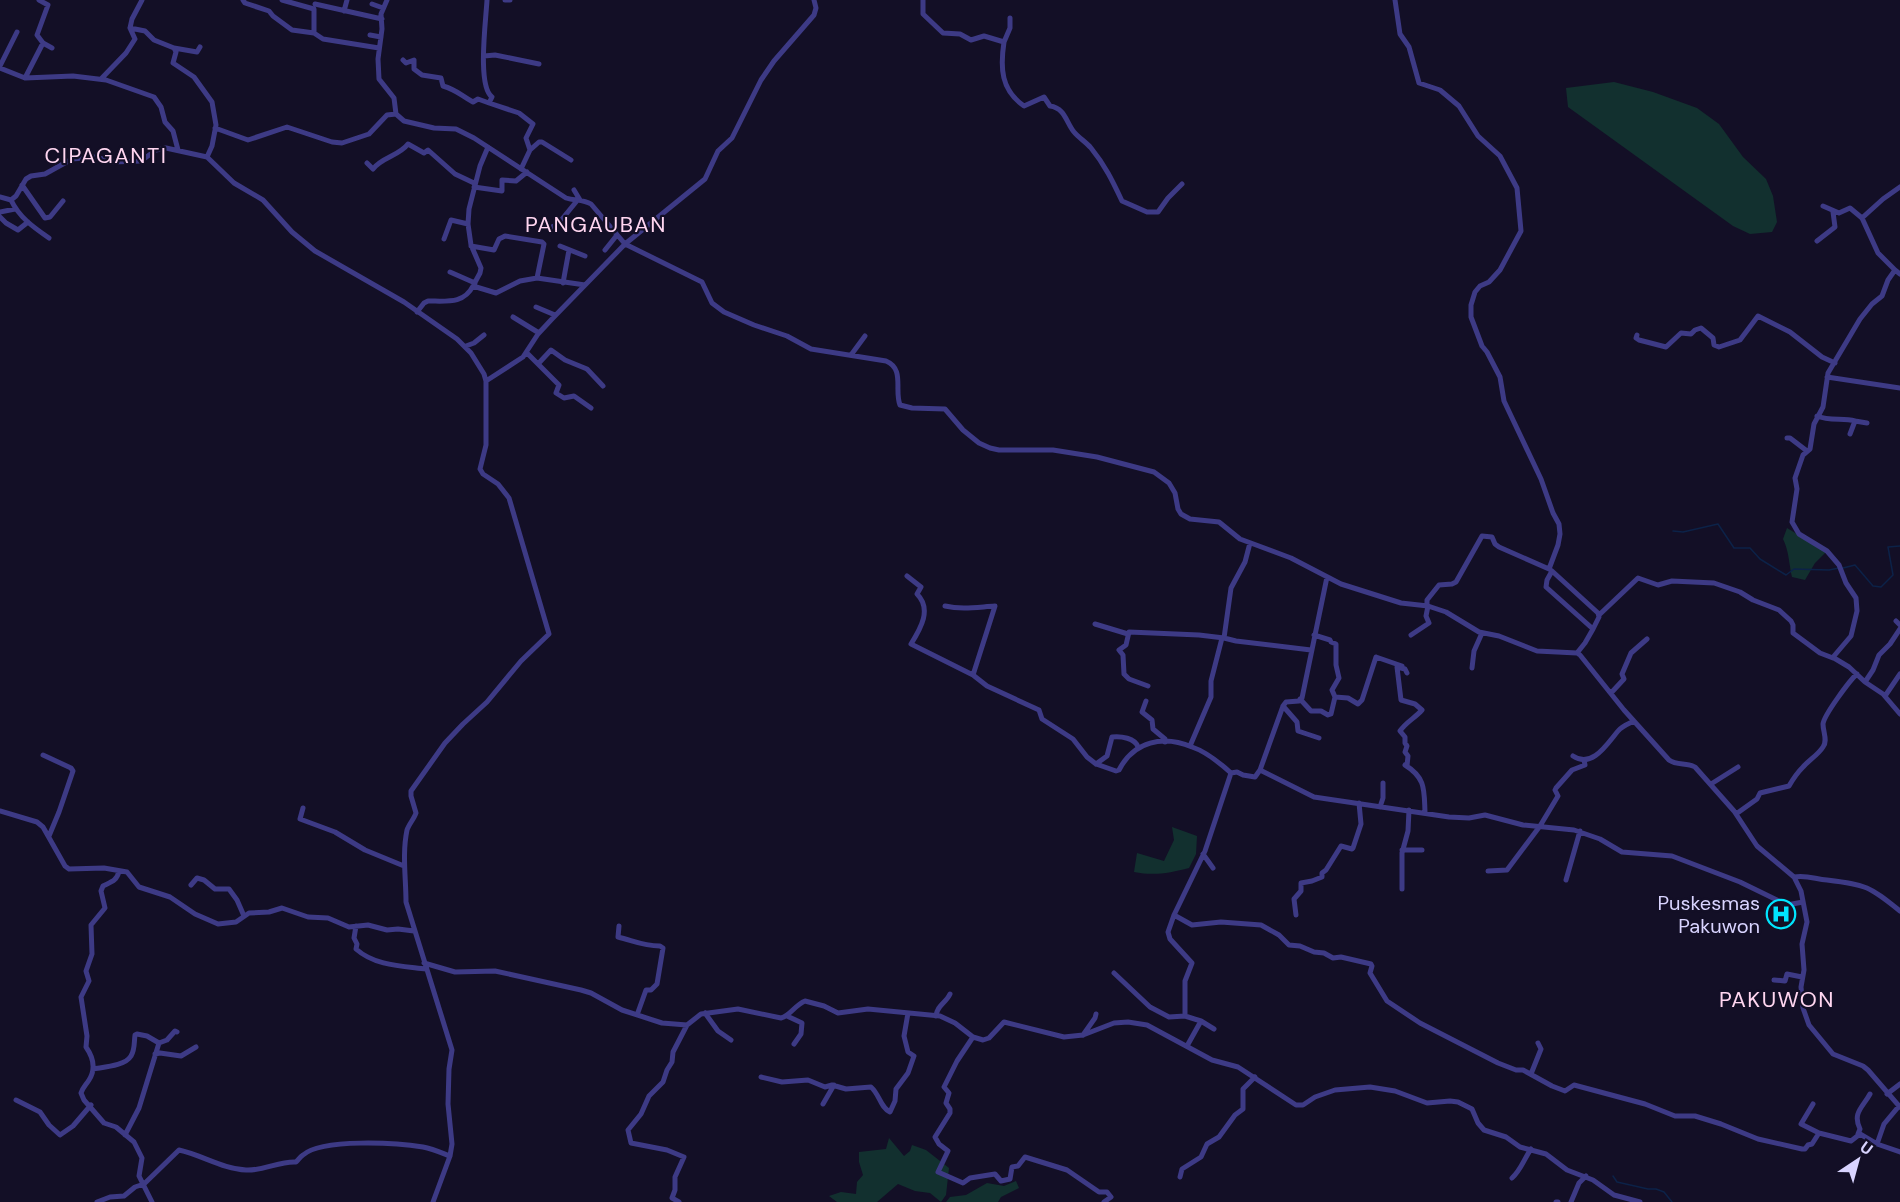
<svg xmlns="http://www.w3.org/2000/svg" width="1900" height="1202" viewBox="0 0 1900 1202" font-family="'DM Sans',sans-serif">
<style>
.green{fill:#12302f}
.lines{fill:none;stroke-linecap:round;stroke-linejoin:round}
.stream{stroke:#0c2248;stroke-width:1.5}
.minor{stroke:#3d3a85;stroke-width:5}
.labels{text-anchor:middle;stroke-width:4.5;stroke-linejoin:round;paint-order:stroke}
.poi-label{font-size:20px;fill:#d9d4ff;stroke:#130f26;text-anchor:end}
.quarter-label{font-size:22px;letter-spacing:1.5px;fill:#ffd6f0;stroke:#130f26}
</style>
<rect width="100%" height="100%" fill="#130f26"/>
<path class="green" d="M 1614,82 L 1653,92 L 1697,108 L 1719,124 L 1743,157 L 1766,179 L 1773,196 L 1777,222 L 1772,232 L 1750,234 L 1733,226 L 1568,107 L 1566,88 Z
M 1787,528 L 1815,545 L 1827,551 L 1815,563 L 1805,580 L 1792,577 C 1789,564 1789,551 1783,539 Z
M 1172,827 L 1197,836 L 1196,854 L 1189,868 C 1170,873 1154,876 1134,872 L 1137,853 L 1164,861 L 1174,840 Z
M 889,1138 L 904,1156 L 910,1151 L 912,1145 L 926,1150 L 949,1168 L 946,1195 L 941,1202 L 930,1193 L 915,1191 L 898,1184 L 877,1202 L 837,1202 L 829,1196 L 841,1192 L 856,1194 L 857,1182 L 863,1175 L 859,1162 L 859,1152 L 886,1149 Z
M 1016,1181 L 1019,1188 L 1001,1197 L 998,1202 L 946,1202 L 950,1197 L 966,1195 L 987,1183 L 1004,1186 Z"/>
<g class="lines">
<path class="stream" d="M 1673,531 L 1683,532 L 1718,524 L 1734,548 L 1750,548 L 1760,559 L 1786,575 L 1794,569 L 1829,570 L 1839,568
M 1843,568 L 1855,565 L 1873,586 L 1881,587 L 1893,575 L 1888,547 L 1900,546
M 1613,1176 L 1617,1182 L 1648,1189 L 1656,1189 L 1664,1192 L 1672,1202"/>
<path class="minor" d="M 39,0 L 48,5 L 37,35 L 43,43
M 142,0 L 132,19 L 130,28 L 145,31 L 154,40 L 174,48 L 176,52 L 173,63 L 194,77 L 212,102 L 216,125 L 212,146 L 207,157
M 243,0 L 245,3 L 269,11 L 273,16 L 292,30 L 314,33 L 323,39 L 379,48
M 282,0 L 314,9 L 314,33
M 387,0 L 381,14 L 382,29 L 378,59 L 379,79 L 394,98 L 396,114
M 487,0 C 486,20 477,86 492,97 L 489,103 L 519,113 L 533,124 L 526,138 L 530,150 L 521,169
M 505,0 L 510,0
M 923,0 L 923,14 L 943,33 L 960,34 L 971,40 L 984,36 L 1004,42 C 1000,68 1001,90 1024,106 L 1044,97 L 1050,106 C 1065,108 1066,122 1074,132 C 1079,138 1086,142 1091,148 C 1105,165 1113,182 1122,201 L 1147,212 L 1158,212 L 1168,198 L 1182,184
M 1395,0 L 1400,34 L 1409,47 L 1419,83 L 1440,90 L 1459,106 L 1478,136 L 1500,156 L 1517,188 L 1521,231 L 1500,270 L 1489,282 L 1480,286 L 1475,292 L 1471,305 L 1471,317 L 1482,346 L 1487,352 L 1500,377 L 1504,401 L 1541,479 L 1553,513 L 1559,524 L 1560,534 L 1558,545 L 1549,569 L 1552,571 L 1547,580 L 1546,587 L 1593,629 L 1585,643 L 1577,653
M 315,4 L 382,19
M 372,4 L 383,8
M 344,11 L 347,0
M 370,35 L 381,37
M 1004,42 L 1010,28 L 1010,18
M 174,48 L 197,52 L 200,47
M 484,56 L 495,55 L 539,64
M 403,60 L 406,63 L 414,60 L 414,69 L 422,75 L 441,78 L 443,86 C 457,90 460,95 473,102 L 478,99 L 489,103
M 0,66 L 17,32
M 0,68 L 25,78 L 73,76 L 106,80 L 154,97 L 161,107 L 165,122 L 173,131 L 178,150
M 25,78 L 43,43 L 52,48
M 101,79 L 126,53 L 135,39 L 130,28
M 215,128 L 248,140 L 287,127 L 332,142 L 342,143 L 369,134 L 387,115 L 396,114 L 404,121 L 434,128 L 456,129 L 474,138 L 566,198 C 575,201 583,199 591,204 L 625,244 L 702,282 L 712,303 L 724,312 L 754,325 L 787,336 L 811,349 L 886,361 C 905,369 894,390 900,405 L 912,408 L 945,409 L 963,430 L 979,443 L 990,448 L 999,450 L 1053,450 L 1097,457 L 1154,472 L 1169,483 L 1175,493 L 1178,509 L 1181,514 L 1190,519 L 1219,522 L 1240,539 L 1291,558 L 1341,584 L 1401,603 L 1428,606 L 1446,612 L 1479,632 L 1499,636 L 1537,651 L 1577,653 L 1580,655 L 1624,710 L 1669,760 C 1677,766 1687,762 1695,767 L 1734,811 L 1757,846 L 1794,877 L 1801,891 L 1807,922 L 1802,944 L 1804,970 L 1801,987 L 1803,1008 L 1809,1025 L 1833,1054 L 1863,1066 L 1868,1070 L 1900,1107
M 488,147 L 480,166 L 469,209 L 468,224 L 471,245 L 481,268 L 480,273 L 473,286 L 496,293 L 520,281 L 537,278 L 585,285
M 530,150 L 539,142 L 542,142 L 571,160
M 367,163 L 373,169 C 382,157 399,156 408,144 L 424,153 L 428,150 L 455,174 L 474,183
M 22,185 L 45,218 L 50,217 L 63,201
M 474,187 L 502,191 L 502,180 L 516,181 L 527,172
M 574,190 L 580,200
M 0,197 L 11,200 L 16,196 L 26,179 L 31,176 L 45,174 L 72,159 L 96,157 L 112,162 L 141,161 L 156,150 L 166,148 L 207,157 L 234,183 L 263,200 L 292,232 L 315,251 L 404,302 L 457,339 L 471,353 L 484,374 L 486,381
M 11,200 C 19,217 33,227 49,238
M 1823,206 L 1839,213 L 1850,208 L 1862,218 L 1883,199 L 1900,187
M 0,212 L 15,209
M 0,217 L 6,223 L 18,230 L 28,222
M 1862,218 L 1878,253 L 1895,270
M 552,227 L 558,224 L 576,202
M 444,239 L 451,220 L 468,224
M 1817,241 L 1835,227 L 1833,212
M 471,246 L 494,250 L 499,239 L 505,236 L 542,242 L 544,244 L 537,278
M 560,246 L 585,256
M 605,250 L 617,235
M 450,272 L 475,283
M 1900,274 L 1895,270 L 1888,280 L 1882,296 L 1872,304 L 1860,319 L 1828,373 L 1823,407 L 1814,424 L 1810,449 L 1803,455 L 1795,478 L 1797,489 L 1792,522 L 1799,534 L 1827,551 L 1839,565 L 1846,583 L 1856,598 L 1857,611 L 1851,636 L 1834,656 L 1834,658 L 1849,667 L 1865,682 L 1873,670 L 1879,655 L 1890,644 L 1900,629
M 563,283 L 569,250
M 536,307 L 555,315
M 417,312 L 424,303 L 428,301 C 447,301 464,304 473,286
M 513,317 L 539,333
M 1637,335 L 1636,338 L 1639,340 L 1666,347 L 1681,333 L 1691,334 L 1695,330 L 1701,328 L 1713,338 L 1714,345 L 1719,347 L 1740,340 L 1758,316 L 1790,332 L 1822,357 L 1835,363
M 466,346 L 474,343 L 484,335
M 527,353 L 559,385 L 556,393 L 564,398 L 574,396 L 591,408
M 851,355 L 865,336
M 538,364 L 551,350 L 565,360 L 587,369 L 603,386
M 1827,377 L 1900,388
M 1817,416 C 1829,421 1843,418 1855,421 L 1850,434
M 1855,421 L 1867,423
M 1787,438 L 1790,438 L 1807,451
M 1552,571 L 1598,613 L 1599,617 L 1593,629
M 907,576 L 921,587 L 917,594 C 932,609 921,628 911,644 L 973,675 L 987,686 L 1039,710 L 1042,719 L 1073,739 L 1087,757 L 1096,764 L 1116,771 L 1119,770 C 1134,741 1163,735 1192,747 C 1207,752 1220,763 1231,773
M 1327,577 L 1302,698 L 1299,701 L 1286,702 L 1283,706 L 1260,770 L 1314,797 L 1449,817 L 1469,818 L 1485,815 L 1523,825 L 1574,830 L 1600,839 L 1622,852 L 1672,856 L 1740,882 L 1787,905 L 1803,902
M 945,606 C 962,610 978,607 995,606 L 973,675
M 1427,606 L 1427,600 L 1439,585 L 1452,584 L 1456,582 L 1482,536 L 1492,537 L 1495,544 L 1499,547 L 1549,569
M 1599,615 L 1638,578 L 1658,585 L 1672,581 L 1714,583 L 1740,592 L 1753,600 L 1779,610 L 1791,621 L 1793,625 L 1793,633 L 1820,653 L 1833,658
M 1896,621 L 1900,625
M 1095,624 L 1128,634
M 1411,635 L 1429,623 L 1426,616 L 1428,606
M 1224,638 L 1236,641 L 1311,650
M 1472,668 L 1474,651 L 1482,633
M 1865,682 L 1883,694 L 1900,714
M 1148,686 L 1129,679 L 1124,674 L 1123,655 L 1119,650 L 1126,645 L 1129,632 L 1199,635 L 1224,638 L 1231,588 L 1245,562 L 1250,543
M 1611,693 L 1624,679 L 1622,674 L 1631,653 L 1647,639
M 1885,696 L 1900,674
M 1335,697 L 1348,698 L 1358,704 L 1362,700 L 1376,657 L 1402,666
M 1300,699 L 1311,711 L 1321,711 L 1328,715 L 1331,714 L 1335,697 L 1332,690 L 1339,678 L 1336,665 L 1336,644 L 1331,642 L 1330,640 L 1314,635
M 1146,701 L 1142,712 L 1152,720 L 1153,729 L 1165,739 L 1165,742
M 1283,706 L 1297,722 L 1298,731 L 1319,738
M 1190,746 L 1211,697 L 1211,681 L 1222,638
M 43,755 L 71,768 L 73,771 L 59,812 L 49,836
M 1573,756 C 1592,769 1607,744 1618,731 C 1622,726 1628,724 1634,721
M 1096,764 L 1107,756 L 1112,737 C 1121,736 1135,738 1138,747
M 1405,765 C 1426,778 1424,790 1425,812
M 1407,766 L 1408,756 L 1405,752 L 1407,746 L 1405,743 L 1405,737 L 1400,731 C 1406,722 1415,718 1422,710 L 1415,704 L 1401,700 L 1397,667 L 1405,669 L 1407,673
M 1711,784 L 1738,767
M 1380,807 L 1383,798 L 1383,783
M 303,808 L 300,819 L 335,832 L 365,850 L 404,866
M 0,811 L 37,822 L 43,827 L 65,866 L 69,869 L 104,868 L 127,872 L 139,887 L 170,897 L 195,914 L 218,924 L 236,922 L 249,913 L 269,912 L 282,908 L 308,917 L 328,918 L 349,927 L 368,925 L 387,930 L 398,929 L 414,931
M 1736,814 L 1757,799 L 1760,793 L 1789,786 C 1793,779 1797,773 1803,767 C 1809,760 1818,755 1823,747 C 1828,741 1823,732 1823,724 C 1824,715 1850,680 1857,674
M 1402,850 L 1422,850
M 1203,854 L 1213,868
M 119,871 C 117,881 111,882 103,886 L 101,891 L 105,908 L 91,925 L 92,954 L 86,971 L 89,981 L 81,997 L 87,1036 L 86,1047 C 93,1057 96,1069 89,1080 C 86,1085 83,1087 81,1093 L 84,1100 L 104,1123 L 116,1127 L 134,1142 L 142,1158 L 139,1176 L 152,1202
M 1488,871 L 1507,870 L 1540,826 L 1558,796 L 1555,790 L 1556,788 L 1572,770 L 1585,765 L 1584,760
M 1794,877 C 1807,875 1815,879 1827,880 C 1867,885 1869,886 1900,911
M 1566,880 L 1580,831
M 191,885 L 197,878 L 204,880 L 215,889 L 229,889 L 237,900 L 244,916
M 1402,889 L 1402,853 L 1408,831 L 1409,810
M 1174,915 L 1192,925 L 1221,922 L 1261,925 L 1279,935 L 1289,945 L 1300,946 L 1314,952 L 1324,953 L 1333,958 L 1341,957 L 1371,964 L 1372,966 L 1370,973 L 1387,1001 L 1420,1023 L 1498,1063 L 1516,1070 L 1523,1070 L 1552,1086 L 1565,1091 L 1574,1085 L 1645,1104 L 1675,1116 L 1695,1116 L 1721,1124 L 1758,1139 L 1802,1149 L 1805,1149 L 1808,1145 L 1812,1144 L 1819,1133 L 1801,1124 L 1813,1104
M 1296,915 L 1294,899 L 1301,891 L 1301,883 L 1312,881 L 1322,877 L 1322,873 L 1326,870 L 1341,846 L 1352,849 L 1353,848 L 1361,824 L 1359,803
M 356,926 L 354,938 L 357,944 L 356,949 C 375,966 402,966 426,969
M 619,926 L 618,937 C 634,941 643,946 660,946 L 663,948 L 657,984 L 651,990 L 646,990 L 637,1015
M 424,963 L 455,972 L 495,971 L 581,990 L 591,993 L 622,1010 L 662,1023 L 687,1025 L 701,1014 L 738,1009 L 781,1018 C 790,1016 795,1005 805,1001 L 824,1006 L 838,1013 L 868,1009 L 940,1016 L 955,1023 L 973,1037 L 983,1040 L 989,1038 L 1004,1022 L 1064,1037 L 1083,1035 L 1114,1023 L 1128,1022 L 1147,1025 L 1212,1060 L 1238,1067 L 1296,1105 L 1303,1105 L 1315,1097 L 1335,1090 L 1370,1087 L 1395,1091 L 1427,1103 L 1450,1101 L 1458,1102 L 1472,1109 L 1478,1123 L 1484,1130 L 1506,1137 L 1520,1147 L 1546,1154 L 1567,1170 L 1593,1180 L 1614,1195 L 1640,1202
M 1114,973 L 1150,1007 L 1169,1017 L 1185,1016
M 1774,980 L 1785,981 L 1787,974 L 1802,977
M 705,1013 L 718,1031 L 731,1040
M 787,1016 L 802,1023 L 801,1034 L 794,1044
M 936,1016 C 937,1005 946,1003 950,994
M 1201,1021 L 1214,1029
M 1083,1035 L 1095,1018 L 1096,1014
M 973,1037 L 957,1061 L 944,1087 L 949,1093 L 946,1103 L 950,1109 L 950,1113 L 935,1137 L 939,1144 L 948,1151 L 938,1172 L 963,1183 L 970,1178 L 995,1174 L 1001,1181 L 1010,1179 L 1012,1167 L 1018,1166 L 1025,1157 L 1067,1170 L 1099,1192 L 1107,1192 L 1111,1197 L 1104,1202
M 1187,1046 L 1201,1021 L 1185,1016 L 1185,981 L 1192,963 L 1170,939 L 1168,932 L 1174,915 L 1205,851 L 1231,773 L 1237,772 L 1243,775 L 1255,777 L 1260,770
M 155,1054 L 160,1053 L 181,1056 L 196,1047
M 93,1069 C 104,1067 125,1066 131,1056 C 135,1050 134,1042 135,1035 L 137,1034 L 147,1036 L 159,1043 L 167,1040 L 175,1031 L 177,1032
M 1531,1074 L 1541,1049 L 1538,1043
M 761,1077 L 782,1082 L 808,1080 L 825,1087 L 832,1085 L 846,1089 L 871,1087 C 880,1095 880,1107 890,1112 L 895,1101 L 896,1089 L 908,1073 L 914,1056 L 908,1052 L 904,1036 L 908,1013
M 1887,1094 L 1900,1084
M 16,1100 L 40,1112 L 49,1125 L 60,1135 L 73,1126 L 91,1105
M 823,1104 L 834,1085
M 1819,1133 L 1851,1141 L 1860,1134 L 1877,1144 L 1900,1152
M 1858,1134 L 1860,1129 C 1852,1113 1863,1107 1870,1094
M 125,1135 L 139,1108 L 159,1043
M 1877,1144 L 1884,1124 L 1899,1106
M 1180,1177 L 1182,1169 L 1201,1157 L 1207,1144 L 1219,1137 L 1235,1115 L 1243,1109 L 1243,1089 L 1255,1077
M 1512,1178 C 1521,1170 1524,1159 1531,1149
M 97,1202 L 110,1197 L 124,1196 L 135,1187 L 144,1184 L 179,1150 C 202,1155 223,1169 246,1170 C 264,1171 279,1161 296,1162 C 299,1159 300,1157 303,1155 C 322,1138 398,1143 423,1147 C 433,1149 442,1153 450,1156
M 433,1202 L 450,1156 L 452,1144 L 448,1104 L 449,1069 L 452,1050 L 406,902 C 406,878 402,854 407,830 C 409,824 414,819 416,813 L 411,796 L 411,791 L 445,743 L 463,724 L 487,702 L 521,661 L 549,634 L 509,498 L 498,484 L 483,474 L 480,469 L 486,445 L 486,381 L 523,357 L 538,334 L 551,320 L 625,244 L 705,179 L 718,151 L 732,138 L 761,80 L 774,61 L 814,15 L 816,8 L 814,0
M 679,1202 L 672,1198 L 675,1190 L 675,1177 L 684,1157 L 667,1150 L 631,1143 L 628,1130 L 641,1114 L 649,1096 L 663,1082 L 667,1070 L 672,1062 L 673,1052 L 687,1025
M 1556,1202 L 1558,1202
M 1571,1202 L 1579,1183 L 1586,1176"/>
</g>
<defs>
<g id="hospital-ring" transform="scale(1.5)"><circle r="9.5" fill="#130f26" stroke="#00e5ff" stroke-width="1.5"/><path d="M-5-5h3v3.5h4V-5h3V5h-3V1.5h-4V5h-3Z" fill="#00e5ff"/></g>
</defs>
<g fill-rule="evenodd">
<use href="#hospital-ring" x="1781" y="914"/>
</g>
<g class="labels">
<g class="poi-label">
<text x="1760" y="910">Puskesmas<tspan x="1760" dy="23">Pakuwon</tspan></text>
</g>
<g class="quarter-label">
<text x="106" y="163">CIPAGANTI</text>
<text x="596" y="232">PANGAUBAN</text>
<text x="1777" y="1007">PAKUWON</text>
</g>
</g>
<g transform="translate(1858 1160) rotate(36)" stroke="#130f26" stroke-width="4.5" paint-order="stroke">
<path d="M0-4.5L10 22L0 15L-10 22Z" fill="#d9d4ff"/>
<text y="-9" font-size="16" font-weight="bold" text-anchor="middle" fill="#d9d4ff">U</text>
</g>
</svg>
